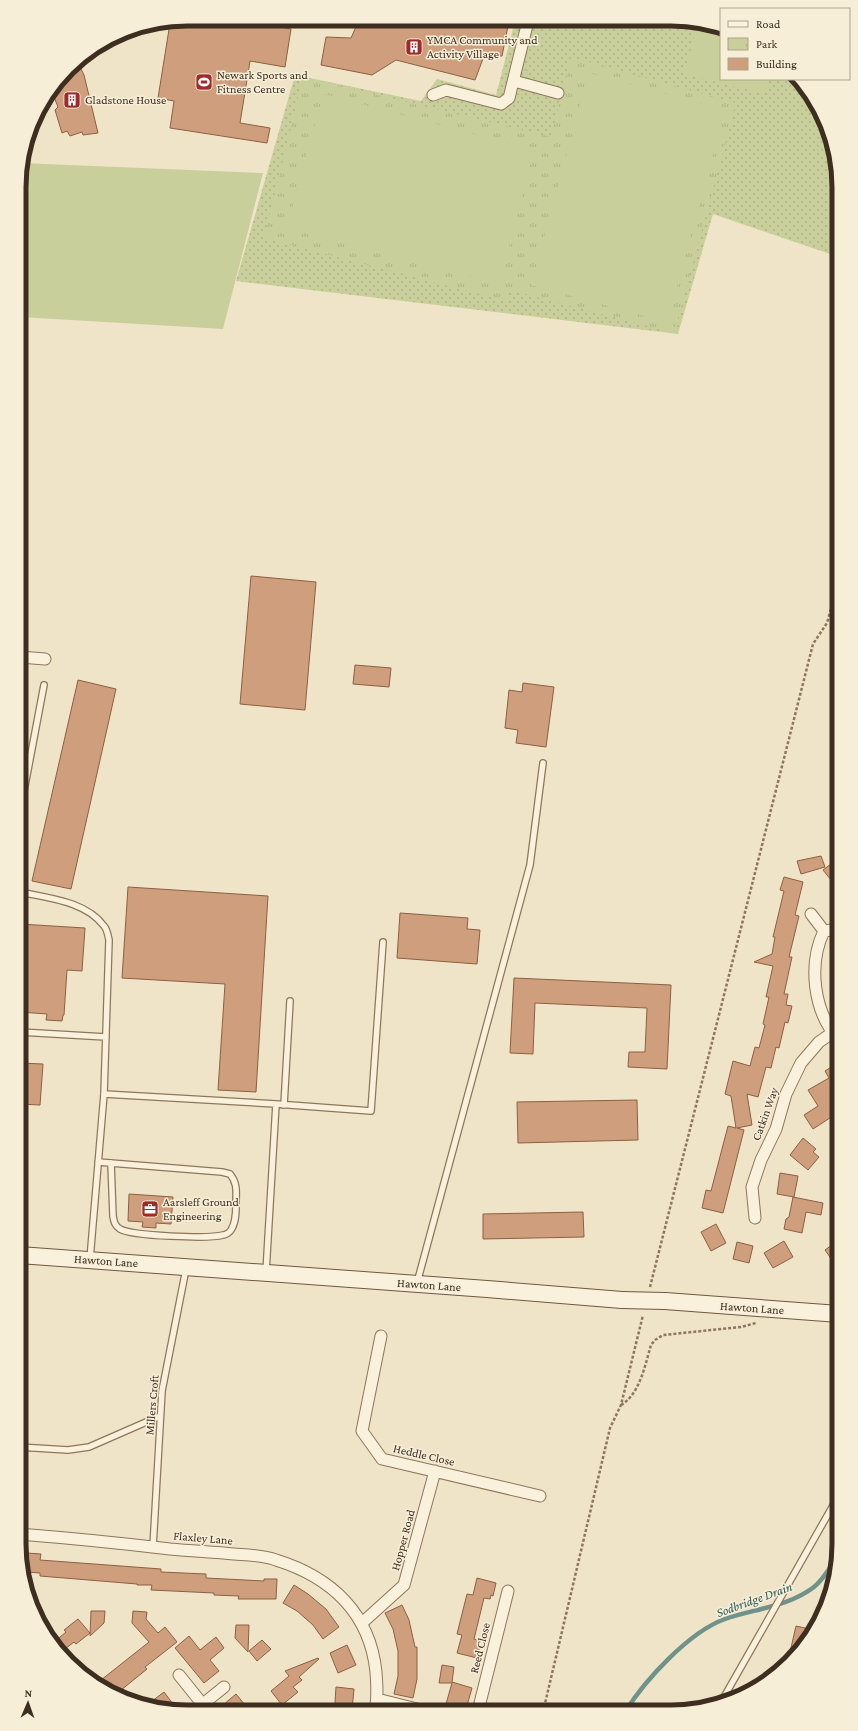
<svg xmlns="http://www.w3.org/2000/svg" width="858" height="1731" viewBox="0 0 858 1731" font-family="'Crimson Pro',serif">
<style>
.grass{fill:url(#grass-dots)}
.park{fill:url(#park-tufts)}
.garden{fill:#c9cf9b}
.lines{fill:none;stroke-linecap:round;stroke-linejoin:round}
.stream{stroke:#6f938a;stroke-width:4.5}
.building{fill:#cf9f7d;stroke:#8d5f41}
.lane-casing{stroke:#8d765c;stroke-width:8}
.street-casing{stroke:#8d765c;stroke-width:13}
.secondary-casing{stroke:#6f573f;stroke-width:18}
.path{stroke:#8d765c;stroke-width:2.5;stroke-dasharray:3 2;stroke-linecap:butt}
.lane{stroke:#faf1dc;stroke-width:5.5}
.street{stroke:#faf1dc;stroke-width:11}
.secondary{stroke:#faf1dc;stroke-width:16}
.secondary-bridge-casing{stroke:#6f573f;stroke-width:18;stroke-linecap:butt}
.secondary-bridge{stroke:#faf1dc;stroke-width:16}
.labels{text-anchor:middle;stroke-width:3;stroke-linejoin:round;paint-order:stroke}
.poi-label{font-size:12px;fill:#3d2e20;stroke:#f7eed8;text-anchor:start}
.street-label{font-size:12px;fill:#3d2e20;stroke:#f7eed8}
.water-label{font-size:13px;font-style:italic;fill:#2f5d5a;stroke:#f7eed8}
.rim{fill:none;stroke:#3d2e20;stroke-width:5}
</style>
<defs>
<pattern id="grass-dots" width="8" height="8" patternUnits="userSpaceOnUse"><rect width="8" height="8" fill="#c9cf9b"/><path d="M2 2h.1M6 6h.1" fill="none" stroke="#aeb285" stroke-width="1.8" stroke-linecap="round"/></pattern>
<pattern id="park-tufts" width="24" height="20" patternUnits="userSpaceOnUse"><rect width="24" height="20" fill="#c9cf9b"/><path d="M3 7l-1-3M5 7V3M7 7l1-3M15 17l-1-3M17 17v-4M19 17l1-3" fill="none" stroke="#aeb285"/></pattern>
</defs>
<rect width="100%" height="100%" fill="#f0e4c8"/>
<path class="grass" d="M 515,21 L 703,22 L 721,28 L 721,79 L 798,79 C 810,93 825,116 830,134 C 841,174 839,216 839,257 L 713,214 L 678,334 L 236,281 L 295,75 L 421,101 L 437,79 L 496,95 Z"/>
<path class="park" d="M 571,57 L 736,103 L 674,333 L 510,290 L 506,301 L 264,238 L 303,77 L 551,137 Z"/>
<path class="garden" d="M 698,22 L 703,22 L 721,28 L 721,79 L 769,79 L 765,94 L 684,74 Z
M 589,73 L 725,110 L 667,322 L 531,285 Z
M 323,94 L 534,150 L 499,284 L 287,228 Z
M 21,163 L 263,173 L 223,329 L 20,317 Z"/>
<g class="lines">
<path class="stream" d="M 625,1712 C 645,1680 689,1632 725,1619 C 753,1609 788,1607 814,1587 C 823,1580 831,1566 838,1556"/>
</g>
<path class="building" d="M 212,19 L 234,19 L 291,29 L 285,67 L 250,61 L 240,123 L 270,128 L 267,143 L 170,128 L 174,101 L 158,98 L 170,23 L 195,27 L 196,21 L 211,24 Z
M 359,20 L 432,21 L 509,21 L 502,56 L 484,56 L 475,80 L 396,60 L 372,75 L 321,65 L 326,37 L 351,38 Z
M 77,61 L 84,75 L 98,133 L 83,135 L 82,132 L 70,136 L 67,131 L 62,133 L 55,110 L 58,107 L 52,92 Z
M 251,576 L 316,582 L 305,710 L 240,704 Z
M 355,665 L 391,668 L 389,687 L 353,684 Z
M 78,680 L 116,689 L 71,889 L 32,881 Z
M 523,683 L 554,687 L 546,747 L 516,743 L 518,730 L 505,728 L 509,690 L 522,692 Z
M 821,856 L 825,867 L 801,874 L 797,861 Z
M 839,858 L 839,890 L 823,870 Z
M 784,877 L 803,882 L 795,915 L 799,916 L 789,957 L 792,957 L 784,994 L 788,994 L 786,1005 L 792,1006 L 788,1023 L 785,1022 L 779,1048 L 776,1047 L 771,1068 L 766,1067 L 758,1097 L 747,1094 L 752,1125 L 737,1128 L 744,1130 L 723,1213 L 702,1208 L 706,1190 L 711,1191 L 728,1126 L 736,1128 L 731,1096 L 725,1094 L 733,1061 L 750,1066 L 755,1047 L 759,1048 L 765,1025 L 763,1024 L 769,997 L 766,997 L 773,966 L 754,962 L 772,954 L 775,937 L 773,937 L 784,891 L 780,890 Z
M 128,887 L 268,896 L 256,1092 L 218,1090 L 225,984 L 122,978 Z
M 400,913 L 468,918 L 467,929 L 480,930 L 477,964 L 397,958 Z
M 20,924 L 85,928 L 82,971 L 67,970 L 64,1015 L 63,1015 L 62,1021 L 46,1020 L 47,1014 L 20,1012 Z
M 514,978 L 671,985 L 667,1069 L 628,1067 L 629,1052 L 645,1052 L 647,1008 L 535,1003 L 533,1054 L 510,1053 Z
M 839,1062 L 839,1112 L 813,1129 L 804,1115 L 818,1106 L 808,1090 L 829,1078 L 825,1071 Z
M 19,1063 L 43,1064 L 40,1105 L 19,1104 Z
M 637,1100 L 638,1140 L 518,1143 L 517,1102 Z
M 803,1138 L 816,1149 L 813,1152 L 819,1157 L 808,1170 L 790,1155 Z
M 780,1173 L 798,1176 L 794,1197 L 777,1194 Z
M 129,1194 L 173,1197 L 171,1224 L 156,1223 L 156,1228 L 142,1227 L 143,1222 L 128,1221 Z
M 793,1197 L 823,1203 L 821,1215 L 806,1212 L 802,1233 L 784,1229 L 786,1219 L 789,1217 Z
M 583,1212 L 584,1237 L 483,1239 L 483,1214 Z
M 716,1224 L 726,1243 L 711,1251 L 701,1232 Z
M 839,1240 L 839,1270 L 825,1250 Z
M 784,1241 L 793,1257 L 773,1268 L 764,1253 Z
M 737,1242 L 753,1246 L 749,1263 L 733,1259 Z
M 27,1553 L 41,1554 L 40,1560 L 161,1569 L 161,1572 L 206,1574 L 206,1578 L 264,1581 L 264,1579 L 277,1579 L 276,1599 L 238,1599 L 239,1596 L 214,1595 L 214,1593 L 151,1590 L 152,1585 L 137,1585 L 137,1584 L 40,1576 L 40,1573 L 26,1572 Z
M 477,1578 L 496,1583 L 493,1596 L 491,1595 L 490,1599 L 484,1598 L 474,1639 L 479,1641 L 478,1644 L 480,1645 L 477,1658 L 457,1653 L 462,1635 L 457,1634 L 467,1594 L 473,1595 Z
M 294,1585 L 308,1594 L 326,1609 L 339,1627 L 323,1639 L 313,1625 L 297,1611 L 283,1603 Z
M 402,1605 L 409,1620 L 415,1647 L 417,1647 L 417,1679 L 413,1698 L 394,1694 L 398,1676 L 398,1651 L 393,1629 L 385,1613 Z
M 91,1611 L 105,1611 L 104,1623 L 90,1636 Z
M 133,1611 L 147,1612 L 146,1619 L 158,1633 L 165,1627 L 177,1642 L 145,1667 L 147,1669 L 115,1695 L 96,1684 L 149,1642 L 132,1623 Z
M 78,1619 L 90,1633 L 76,1644 L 74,1642 L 61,1652 L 53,1643 L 66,1632 L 64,1630 Z
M 236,1625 L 249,1625 L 248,1652 L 235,1638 Z
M 796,1626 L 814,1630 L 804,1646 L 788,1661 Z
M 189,1636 L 200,1650 L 216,1637 L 224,1648 L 210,1660 L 219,1671 L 204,1683 L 175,1648 Z
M 262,1640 L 271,1649 L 257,1661 L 249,1651 Z
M 347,1645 L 356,1665 L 338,1673 L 330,1653 Z
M 318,1658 L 319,1659 L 299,1677 L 302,1680 L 293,1687 L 298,1692 L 282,1705 L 271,1691 L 289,1676 L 285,1671 Z
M 442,1665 L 454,1667 L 452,1682 L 472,1688 L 466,1709 L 446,1704 L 452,1683 L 439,1683 Z
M 336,1687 L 354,1689 L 352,1710 L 339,1710 L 335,1702 Z
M 164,1692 L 173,1704 L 172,1704 L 177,1711 L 165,1711 L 147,1705 Z
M 236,1694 L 250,1711 L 216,1711 Z"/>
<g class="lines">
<g class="lane-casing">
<path id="lane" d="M 20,812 L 44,685
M 20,892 C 47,898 86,901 104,926 C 107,929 108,935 109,940 L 104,1094 L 90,1259
M 20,1032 L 106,1037
M 104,1094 L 276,1104 L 266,1272
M 276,1104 L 371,1111 L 383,942
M 284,1105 L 290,1001
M 98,1162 L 222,1172 L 230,1174 C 238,1184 236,1192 236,1203 C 236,1212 236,1223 231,1230 C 230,1232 226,1235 223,1235 C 209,1239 132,1236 120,1229 C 115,1226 114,1222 113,1216 L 111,1163
M 417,1283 L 530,865 L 543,763
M 19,1447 L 68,1450 L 89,1447 L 160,1416
M 153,1547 L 162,1391 L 186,1269
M 720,1704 L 839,1495"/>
</g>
<g class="street-casing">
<path id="street" d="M 514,81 L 558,93
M 433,95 L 446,90 L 501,104 L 509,98 L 528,21
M 20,657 L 45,659
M 811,914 L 824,931 L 839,929
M 824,931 C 808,964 813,1012 839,1040
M 755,1218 L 752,1187 L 761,1160 L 776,1129 L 786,1094 L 801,1063 L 819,1042 L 832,1033
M 381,1336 L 362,1431 L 382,1459 L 540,1496
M 19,1534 C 69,1538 120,1543 170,1549 C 191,1551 212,1552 234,1554 C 248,1555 262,1555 276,1560 C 331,1577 370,1613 376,1672 C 377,1685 378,1698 375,1711
M 362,1623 L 404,1585 L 435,1471
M 179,1675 L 208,1711
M 377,1699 L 425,1711
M 203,1704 L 224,1687
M 478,1711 L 508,1591"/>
</g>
<g class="secondary-casing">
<path id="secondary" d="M 19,1255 L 487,1289 L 622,1300
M 665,1301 L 839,1314"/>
</g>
<path class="path" d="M 650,1287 L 813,644 L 827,623 L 839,580
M 621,1405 C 640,1394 645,1365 651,1345 L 655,1340 L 663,1335 L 741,1327 L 756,1323
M 543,1712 L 610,1428 L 621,1405 L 643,1315"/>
<use href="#lane" class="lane"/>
<use href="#street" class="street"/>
<use href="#secondary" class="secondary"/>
<g class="secondary-bridge-casing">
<path id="secondary-bridge" d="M 622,1300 L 665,1301"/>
</g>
<use href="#secondary-bridge" class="secondary-bridge"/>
</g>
<defs>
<g id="building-square" transform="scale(0.9)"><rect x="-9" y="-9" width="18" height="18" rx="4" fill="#9e2a2b" stroke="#f7eed8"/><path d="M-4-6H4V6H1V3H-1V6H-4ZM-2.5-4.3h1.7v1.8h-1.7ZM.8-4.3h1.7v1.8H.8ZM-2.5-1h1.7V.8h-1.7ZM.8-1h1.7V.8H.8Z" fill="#fff"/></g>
<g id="stadium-square" transform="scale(0.9)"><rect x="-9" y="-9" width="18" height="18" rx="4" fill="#9e2a2b" stroke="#f7eed8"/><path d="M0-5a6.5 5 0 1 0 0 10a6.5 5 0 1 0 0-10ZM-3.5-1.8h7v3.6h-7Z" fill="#fff"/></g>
<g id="office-square" transform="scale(0.9)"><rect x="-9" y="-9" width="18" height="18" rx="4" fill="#9e2a2b" stroke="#f7eed8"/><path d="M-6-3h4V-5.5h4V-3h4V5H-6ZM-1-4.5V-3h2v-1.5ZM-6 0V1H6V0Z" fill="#fff"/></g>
</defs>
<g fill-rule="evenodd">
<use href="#building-square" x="414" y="47"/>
<use href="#stadium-square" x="204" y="82"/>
<use href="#building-square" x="72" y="100"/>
<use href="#office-square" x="150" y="1209"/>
</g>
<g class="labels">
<g class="poi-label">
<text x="427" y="44">YMCA Community and<tspan x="427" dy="14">Activity Village</tspan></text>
<text x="217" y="79">Newark Sports and<tspan x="217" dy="14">Fitness Centre</tspan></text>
<text x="85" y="104">Gladstone House</text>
<text x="163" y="1206">Aarsleff Ground<tspan x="163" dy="14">Engineering</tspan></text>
</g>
<g class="street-label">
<text transform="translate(765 1114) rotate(-70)" y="4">Catkin Way</text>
<text transform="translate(106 1261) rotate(4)" y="4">Hawton Lane</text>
<text transform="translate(429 1285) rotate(4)" y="4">Hawton Lane</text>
<text transform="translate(752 1308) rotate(4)" y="4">Hawton Lane</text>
<text transform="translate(152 1405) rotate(-85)" y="4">Millers Croft</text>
<text transform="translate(424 1455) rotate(13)" y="4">Heddle Close</text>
<text transform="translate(203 1538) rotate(5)" y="4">Flaxley Lane</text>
<text transform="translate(403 1540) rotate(-75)" y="4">Hopper Road</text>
<text transform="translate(480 1648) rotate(-76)" y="4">Reed Close</text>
</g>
<g class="water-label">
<text transform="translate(754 1599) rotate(-20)" y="5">Sodbridge Drain</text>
</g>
</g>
<path d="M0 0H858V1731H0ZM187 26H671A161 161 0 0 1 832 187V1544A161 161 0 0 1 671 1705H187A161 161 0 0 1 26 1544V187A161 161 0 0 1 187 26Z" fill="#f7eed8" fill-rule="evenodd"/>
<path class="rim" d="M187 26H671A161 161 0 0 1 832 187V1544A161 161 0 0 1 671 1705H187A161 161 0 0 1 26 1544V187A161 161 0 0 1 187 26Z"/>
<rect x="720" y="8" width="130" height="72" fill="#f7eed8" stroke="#ada18e"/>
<rect x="728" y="21" width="20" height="6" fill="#faf1dc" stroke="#ada18e"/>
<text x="756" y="28" font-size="12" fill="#3d2e20">Road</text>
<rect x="728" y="38" width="20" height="12" fill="url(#park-tufts)" stroke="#ada18e"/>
<text x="756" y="48" font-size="12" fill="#3d2e20">Park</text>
<rect x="728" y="58" width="20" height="12" fill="#cf9f7d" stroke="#ada18e"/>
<text x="756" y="68" font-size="12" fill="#3d2e20">Building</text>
<g transform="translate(28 1703) rotate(2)" stroke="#f7eed8" stroke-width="3" paint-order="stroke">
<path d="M0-3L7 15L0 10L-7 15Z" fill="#3d2e20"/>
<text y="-6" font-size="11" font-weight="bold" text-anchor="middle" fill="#3d2e20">N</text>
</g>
</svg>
